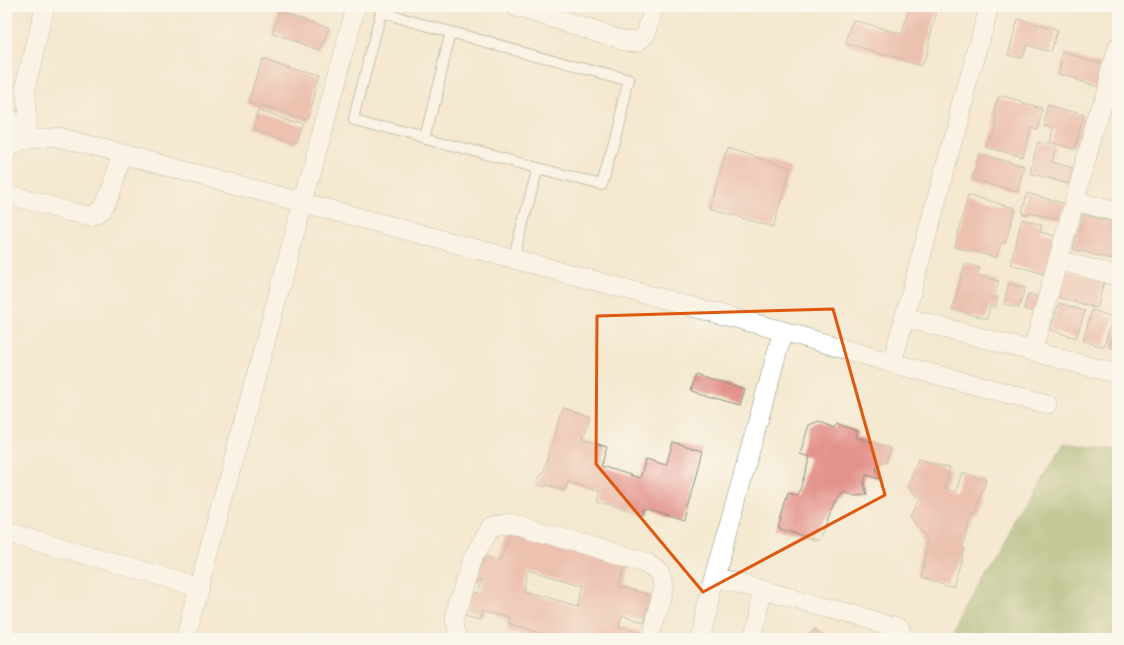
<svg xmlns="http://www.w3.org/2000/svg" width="1124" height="645" viewBox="0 0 1124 645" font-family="'IM FELL English',serif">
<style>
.forest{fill:#8aa354;stroke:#547044}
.building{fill:#e3938b;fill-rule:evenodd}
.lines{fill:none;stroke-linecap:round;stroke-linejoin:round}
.lane-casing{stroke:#8a9282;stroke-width:12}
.street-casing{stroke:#8a9282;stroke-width:20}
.lane{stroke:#fff;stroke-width:10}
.street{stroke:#fff;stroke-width:19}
.marked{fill:none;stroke:#de580e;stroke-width:3;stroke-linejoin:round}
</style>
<rect width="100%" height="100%" fill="#fbf7ec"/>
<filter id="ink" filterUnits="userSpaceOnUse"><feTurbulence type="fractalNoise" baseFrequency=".025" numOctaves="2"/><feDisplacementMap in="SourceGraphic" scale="8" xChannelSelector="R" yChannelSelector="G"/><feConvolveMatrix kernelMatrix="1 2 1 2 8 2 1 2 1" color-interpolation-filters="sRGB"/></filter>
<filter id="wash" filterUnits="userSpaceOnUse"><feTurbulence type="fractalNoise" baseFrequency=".012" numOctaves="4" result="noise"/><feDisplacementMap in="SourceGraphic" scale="16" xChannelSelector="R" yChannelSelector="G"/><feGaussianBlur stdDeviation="0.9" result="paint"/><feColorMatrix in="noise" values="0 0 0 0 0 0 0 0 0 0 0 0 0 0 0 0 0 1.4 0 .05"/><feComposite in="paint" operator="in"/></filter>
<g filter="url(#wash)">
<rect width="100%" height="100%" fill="#f4e8cf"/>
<path class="forest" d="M 1064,443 L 1117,450 L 1117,638 L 950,638 Z"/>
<g id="blocks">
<path class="building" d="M 909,7 L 938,7 L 922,66 L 846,44 L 853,20 L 902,34 Z
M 279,12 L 329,28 L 321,50 L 272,34 Z
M 1018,19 L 1057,30 L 1051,52 L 1026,45 L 1022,58 L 1008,54 Z
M 1064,52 L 1104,64 L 1098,85 L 1058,74 Z
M 261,59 L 319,75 L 307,119 L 249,102 Z
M 1000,97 L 1043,109 L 1037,129 L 1031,127 L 1023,157 L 986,147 Z
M 1050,105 L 1084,115 L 1075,149 L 1048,142 L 1053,127 L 1044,125 Z
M 259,110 L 303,124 L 297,142 L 253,129 Z
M 1038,142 L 1056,147 L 1052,162 L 1073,168 L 1069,184 L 1030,173 Z
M 727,148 L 791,168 L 773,227 L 709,208 Z
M 980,154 L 1024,166 L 1017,192 L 972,179 Z
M 1027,193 L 1065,204 L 1061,219 L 1029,213 L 1028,215 L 1022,214 Z
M 968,195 L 1015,208 L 1005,244 L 1001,243 L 997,258 L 955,247 Z
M 1083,214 L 1117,223 L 1117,244 L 1113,260 L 1073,249 Z
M 1022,219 L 1042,225 L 1040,232 L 1058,237 L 1047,275 L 1010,264 Z
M 965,263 L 980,268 L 978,275 L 999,281 L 994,297 L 998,298 L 995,308 L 990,306 L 987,319 L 952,309 Z
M 1064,270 L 1104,282 L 1097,308 L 1057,297 Z
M 1009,283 L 1025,288 L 1019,308 L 1004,304 Z
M 1028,294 L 1047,299 L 1042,315 L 1024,309 Z
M 1059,303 L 1085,311 L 1076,338 L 1050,330 Z
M 1092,310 L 1113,317 L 1104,347 L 1083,341 Z
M 1117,323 L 1117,349 L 1109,347 Z
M 695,374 L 745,389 L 740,405 L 690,391 Z
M 563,408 L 590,416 L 583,439 L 607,447 L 601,466 L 640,478 L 646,459 L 666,465 L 673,442 L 703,451 L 685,521 L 646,509 L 644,516 L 598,502 L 601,492 L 568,482 L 565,491 L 547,485 L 546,487 L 537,485 L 541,474 L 543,474 Z
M 819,421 L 834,428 L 837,424 L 858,431 L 856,437 L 891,448 L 886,463 L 881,462 L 876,469 L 879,479 L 866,475 L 864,483 L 867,495 L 854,496 L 844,492 L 837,500 L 818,541 L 778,528 L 788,493 L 798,496 L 810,457 L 800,454 L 809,425 Z
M 918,459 L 950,468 L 944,488 L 956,492 L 962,472 L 986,480 L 975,515 L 972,514 L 962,547 L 965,548 L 953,587 L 922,577 L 927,539 L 910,516 L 919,501 L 908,485 Z
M 512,529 L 626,562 L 619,586 L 651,595 L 643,622 L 622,616 L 619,627 L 640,633 L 638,638 L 591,638 L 572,633 L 571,638 L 553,638 L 509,625 L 511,618 L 483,609 L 481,617 L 465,613 L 467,595 L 477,593 L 482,579 L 472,585 L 485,556 L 500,561 ZM 528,570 L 584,586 L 578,606 L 523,591 Z
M 816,629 L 825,638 L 805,638 Z"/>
</g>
</g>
<g filter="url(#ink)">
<use href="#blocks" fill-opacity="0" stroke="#8a9282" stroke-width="1"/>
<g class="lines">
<g class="lane-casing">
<path id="lane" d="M 425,138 L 451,32
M 513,259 L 538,168 L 602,185 L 630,81 L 414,22 L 381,12 L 354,119 L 538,168"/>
</g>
<g class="street-casing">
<path id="street" d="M 516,7 L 624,40 L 638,41 L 646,34 L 654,7
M 7,118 L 12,145
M 30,137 L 25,111 L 25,89 L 45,7
M 7,150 C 20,135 40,137 58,137 L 783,331 L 892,363 L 1047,404
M 7,194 L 70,212 L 91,216 L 102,210 L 111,192 L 121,154
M 1075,201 L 1117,212
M 1058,260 L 1117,276
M 904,317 L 1117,374
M 1033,350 L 1117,48
M 892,363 L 989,7
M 7,532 L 199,587
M 715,577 L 897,627 L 904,638
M 185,638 L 356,7
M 462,638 L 456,633 L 454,620 L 471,561 L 491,527 L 510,523 L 645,562 L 659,572 L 664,586 L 650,638
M 698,638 L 783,331
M 750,638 L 762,590"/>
</g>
<use href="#lane" class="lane"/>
<use href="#street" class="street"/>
</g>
</g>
<path d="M0 0H1124V645H0ZM 833,309 L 885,495 L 703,592 L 596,464 L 597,316 Z" fill="#f4e8cf" fill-opacity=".55" fill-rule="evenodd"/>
<path class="marked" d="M 833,309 L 885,495 L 703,592 L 596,464 L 597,316 Z"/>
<rect width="1124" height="645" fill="none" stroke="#fbf7ec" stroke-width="24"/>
</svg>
